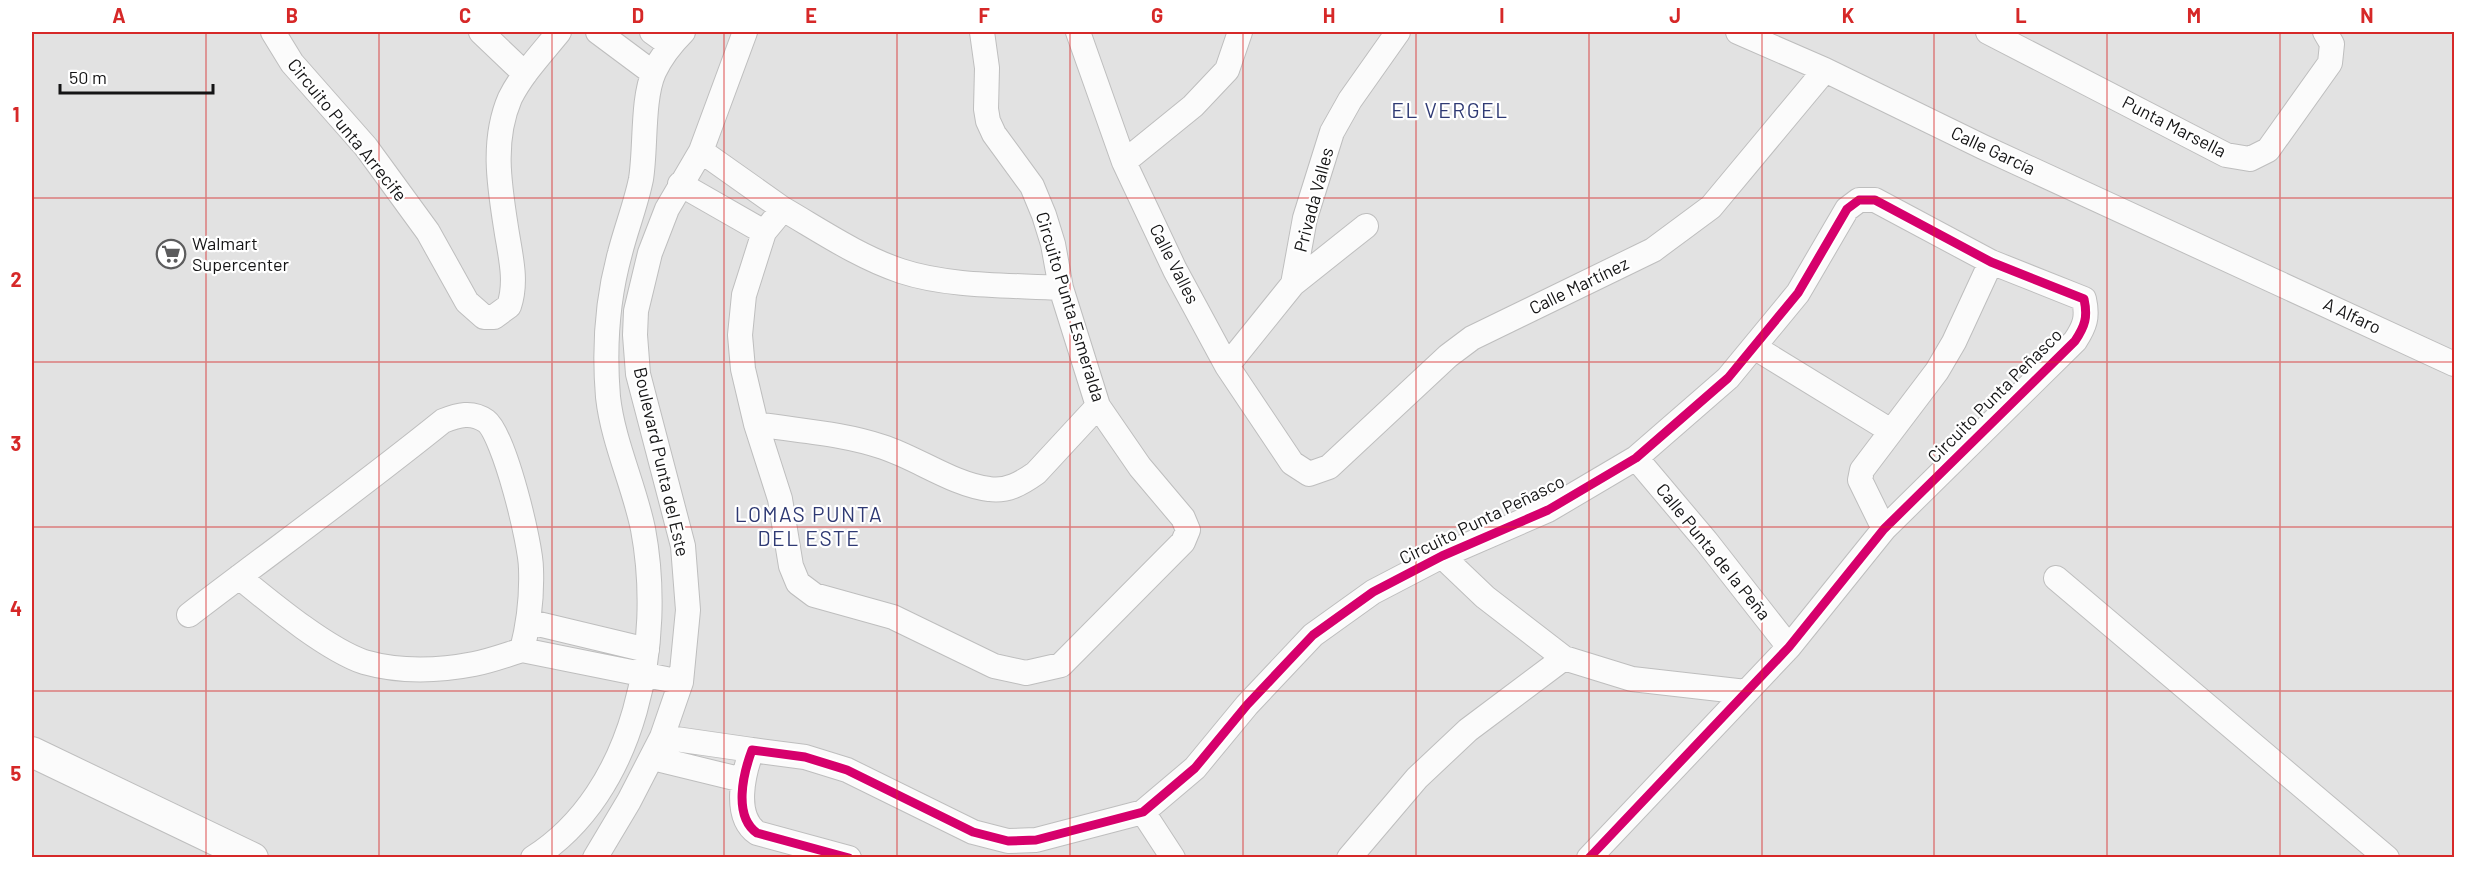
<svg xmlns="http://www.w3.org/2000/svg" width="2486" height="889" viewBox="0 0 2486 889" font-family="Barlow,sans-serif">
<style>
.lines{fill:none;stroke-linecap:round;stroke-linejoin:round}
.minor-casing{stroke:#bebebe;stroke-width:26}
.tertiary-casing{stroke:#bebebe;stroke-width:32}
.minor{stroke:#fbfbfb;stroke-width:24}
.tertiary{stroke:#fbfbfb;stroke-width:30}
.cycleway-casing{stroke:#fff;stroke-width:13}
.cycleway{stroke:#d6006c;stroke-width:9}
.grid{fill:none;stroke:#d62828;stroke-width:1.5;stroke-opacity:0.55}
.labels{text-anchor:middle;stroke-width:4.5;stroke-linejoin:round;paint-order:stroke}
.street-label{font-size:18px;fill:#141415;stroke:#fff}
.poi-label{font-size:18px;fill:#141415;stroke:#fff;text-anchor:start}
.quarter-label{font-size:21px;letter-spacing:1.5px;fill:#2f3a74;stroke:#fff}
.neatline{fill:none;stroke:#d62828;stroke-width:2}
.grid-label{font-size:20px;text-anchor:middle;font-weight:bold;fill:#d62828}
</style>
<rect width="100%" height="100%" fill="#e2e2e2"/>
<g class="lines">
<g class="minor-casing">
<path id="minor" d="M 273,32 L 292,63 L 366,147 L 428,232 L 467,302 L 484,317 L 494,317 L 509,306 C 517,283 511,258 507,234 C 500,189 491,142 510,98 C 522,74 542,53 559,32
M 481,32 L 525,74
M 598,32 L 653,73
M 652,32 L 670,45
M 982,32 L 987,68 L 986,109 L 988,121 L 994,134 L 1032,186 L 1044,215 L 1053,244 L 1061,288 L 1098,406 L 1140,467 L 1183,518 L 1188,530 L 1183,542 L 1061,665 L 1026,673 L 994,666 L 893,617 L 814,595 L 798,583 L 791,566 L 780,499 L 756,424 L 743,369 L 740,335 L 744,295 L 764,232 L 783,209 C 821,231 859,257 901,271 C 949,287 1011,285 1061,288
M 1078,32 L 1124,162 L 1175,270 L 1227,366 L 1292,463 L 1309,474 L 1329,467 L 1448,356 L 1472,338 L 1653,250 L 1711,207 L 1825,70
M 1738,32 L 1825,70 L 1983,147 L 2454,364
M 1988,32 L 2226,155 L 2250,159 L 2268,150 L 2330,63 L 2332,44 L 2325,32
M 701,151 L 783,209
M 1124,162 L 1193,106 L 1227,70 L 1240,32
M 680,184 L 764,232
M 1293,284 L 1366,226
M 1754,347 L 1891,431
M 1227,366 L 1293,284 L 1305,218 L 1332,132 L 1350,100 L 1398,32
M 756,424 C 798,431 842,433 883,447 C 917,458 954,485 989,489 C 1007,492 1022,483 1036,473 L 1098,406
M 1636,458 L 1706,541 L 1789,647
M 1884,529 L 1860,480 L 1862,470 L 1937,371 L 1954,342 L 1991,262
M 1442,556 L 1485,597 L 1564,658 L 1632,679 L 1746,692
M 2056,578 L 2387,858
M 189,615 C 274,550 360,488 443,421 C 458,415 472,411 486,421 C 504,434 531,544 531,569 C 532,597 529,623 522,650 C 506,655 490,661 474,664 C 438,671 399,672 364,662 C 326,649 271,603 239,577
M 530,622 L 647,650
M 522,650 L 681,682
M 662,737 L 752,750
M 653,758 L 743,780
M 1143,812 L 1173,858
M 533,858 C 637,792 664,641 643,529 C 634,485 613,442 608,397 C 604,349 607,300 620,253 C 626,229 636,204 641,179 C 646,148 642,99 654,72 C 661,57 672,43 683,32
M 595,858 L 629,801 L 662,737 L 681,682 L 688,610 L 683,546 L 638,374 L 635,335 L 636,311 L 650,253 L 667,209 L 701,151 L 745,32
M 849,858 L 757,833 C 733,816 743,774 752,750 L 805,757 L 847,770 L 973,832 L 1008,841 L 1036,840 L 1143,812 L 1195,768 L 1247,705 L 1313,635 L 1373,592 L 1442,556 L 1548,510 L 1636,458 L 1728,378 L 1798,293 L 1847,209 L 1859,200 L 1875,200 L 1991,262 L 2084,299 C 2088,317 2085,326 2075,341 L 1884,529 L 1789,647 L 1589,858
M 1349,858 L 1417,778 L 1468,730 L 1564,658"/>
</g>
<g class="tertiary-casing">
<path id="tertiary" d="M 32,752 L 253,858"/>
</g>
<use href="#minor" class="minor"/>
<use href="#tertiary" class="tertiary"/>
<g class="cycleway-casing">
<path id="cycleway" d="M 849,858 L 757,833 C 733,816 743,774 752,750 L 805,757 L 847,770 L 973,832 L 1008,841 L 1036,840 L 1143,812 L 1195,768 L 1247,705 L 1313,635 L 1373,592 L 1442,556 L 1548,510 L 1636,458 L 1728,378 L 1798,293 L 1847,209 L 1859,200 L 1875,200 L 1991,262 L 2084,299 C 2088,317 2085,326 2075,341 L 1884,529 L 1789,647 L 1589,858"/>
</g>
<use href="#cycleway" class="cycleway"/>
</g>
<path class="grid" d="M 206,32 L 206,858M 379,32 L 379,858M 552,32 L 552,858M 724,32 L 724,858M 897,32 L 897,858M 1070,32 L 1070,858M 1243,32 L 1243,858M 1416,32 L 1416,858M 1589,32 L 1589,858M 1762,32 L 1762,858M 1934,32 L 1934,858M 2107,32 L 2107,858M 2280,32 L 2280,858M 32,198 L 2454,198M 32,362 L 2454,362M 32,527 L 2454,527M 32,691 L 2454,691"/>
<defs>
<g id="supermarket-ring" transform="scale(1.5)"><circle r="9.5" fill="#fff" stroke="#5c5c5d" stroke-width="1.5"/><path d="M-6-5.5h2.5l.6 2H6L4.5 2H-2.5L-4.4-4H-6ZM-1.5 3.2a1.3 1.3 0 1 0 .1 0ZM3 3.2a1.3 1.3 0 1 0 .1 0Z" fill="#5c5c5d"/></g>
</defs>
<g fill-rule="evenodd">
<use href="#supermarket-ring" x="171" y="254"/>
</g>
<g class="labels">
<g class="street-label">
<text transform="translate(2174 127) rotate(27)" y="6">Punta Marsella</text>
<text transform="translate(347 130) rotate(51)" y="6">Circuito Punta Arrecife</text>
<text transform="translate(1993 151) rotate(25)" y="6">Calle García</text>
<text transform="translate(1314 200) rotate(-75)" y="6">Privada Valles</text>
<text transform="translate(1174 264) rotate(63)" y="6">Calle Valles</text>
<text transform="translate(1579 286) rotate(-26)" y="6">Calle Martínez</text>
<text transform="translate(1070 307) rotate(73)" y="6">Circuito Punta Esmeralda</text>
<text transform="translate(2352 316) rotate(25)" y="6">A Alfaro</text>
<text transform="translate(1995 396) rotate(-45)" y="6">Circuito Punta Peñasco</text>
<text transform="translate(661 462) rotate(77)" y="6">Boulevard Punta del Este</text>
<text transform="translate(1482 520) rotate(-26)" y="6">Circuito Punta Peñasco</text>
<text transform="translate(1713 552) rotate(51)" y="6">Calle Punta de la Peña</text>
</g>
<g class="poi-label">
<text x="192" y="250">Walmart<tspan x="192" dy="21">Supercenter</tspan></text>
</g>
<g class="quarter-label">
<text x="1450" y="118">EL VERGEL</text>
<text x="809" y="522">LOMAS PUNTA<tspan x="809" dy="24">DEL ESTE</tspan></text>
</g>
</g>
<rect width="2486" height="889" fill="none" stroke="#ffffff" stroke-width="66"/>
<path d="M60 84v9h153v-9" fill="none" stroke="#141415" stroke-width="3"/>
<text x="69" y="84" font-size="18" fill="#141415" stroke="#ffffff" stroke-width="4.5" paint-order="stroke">50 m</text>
<rect x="33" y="33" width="2420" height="823" class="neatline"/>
<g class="grid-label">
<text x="119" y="23">A</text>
<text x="292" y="23">B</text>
<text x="465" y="23">C</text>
<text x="638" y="23">D</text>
<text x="811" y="23">E</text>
<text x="984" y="23">F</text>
<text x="1157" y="23">G</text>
<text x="1329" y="23">H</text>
<text x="1502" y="23">I</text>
<text x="1675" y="23">J</text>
<text x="1848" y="23">K</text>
<text x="2021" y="23">L</text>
<text x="2194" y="23">M</text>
<text x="2367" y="23">N</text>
<text x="16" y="122">1</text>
<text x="16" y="287">2</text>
<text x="16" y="451">3</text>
<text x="16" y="616">4</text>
<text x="16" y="781">5</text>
</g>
</svg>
